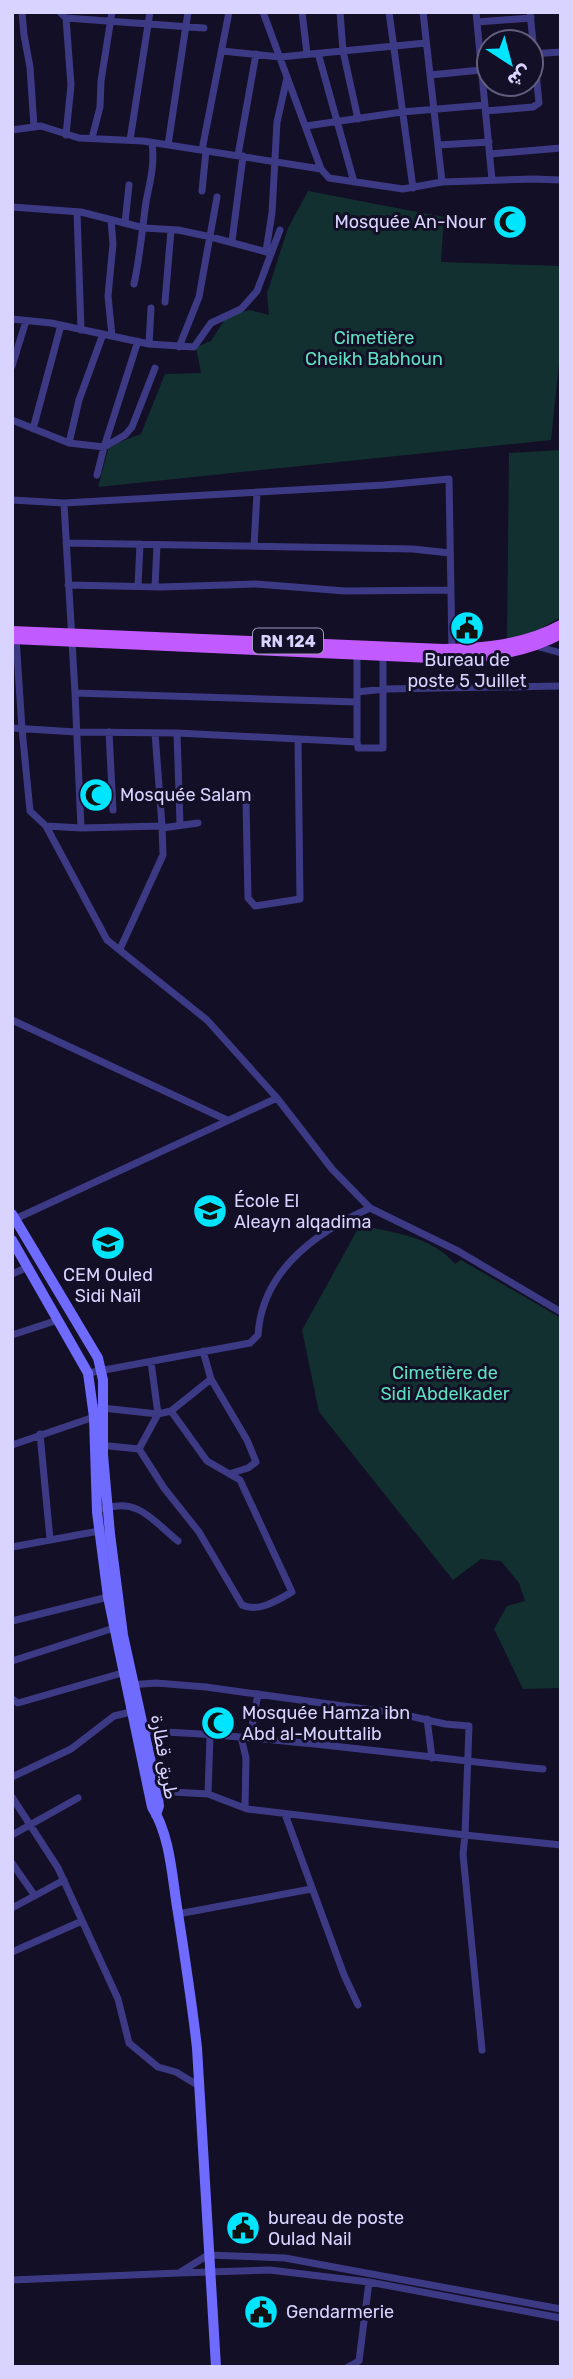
<svg xmlns="http://www.w3.org/2000/svg" width="573" height="2379" viewBox="0 0 573 2379" font-family="Rubik,'Noto Naskh Arabic',sans-serif">
<style>
.green{fill:#12302f}
.lines{fill:none;stroke-linecap:round;stroke-linejoin:round}
.minor{stroke:#3d3a85;stroke-width:7}
.secondary{stroke:#6f6bff;stroke-width:10}
.primary{stroke:#c25bff;stroke-width:10}
.labels{text-anchor:middle;stroke-width:6;stroke-linejoin:round;paint-order:stroke}
.shield{fill:#130f26;stroke:#9e99be;stroke-width:2}
.shield-label{font-size:16px;font-weight:bold;fill:#d9d4ff}
.poi-label{font-size:18px;fill:#d9d4ff;stroke:#130f26;text-anchor:start}
.park-label{font-size:18px;fill:#5fe0c0;stroke:#130f26}
.street-label{font-size:18px;fill:#d9d4ff;stroke:#130f26}
</style>
<rect width="100%" height="100%" fill="#130f26"/>
<path class="green" d="M 308,191 L 444,217 L 441,262 L 561,266 L 561,345 L 551,440 L 98,487 L 109,446 L 141,434 L 165,374 L 201,373 L 196,347 L 211,341 L 227,316 L 250,310 L 269,315 L 267,293 L 288,228 Z
M 561,450 L 561,617 L 537,631 L 507,641 L 509,453 Z
M 360,1225 C 394,1233 432,1236 455,1264 L 461,1260 L 561,1318 L 561,1688 L 523,1689 L 494,1629 L 507,1606 L 525,1601 L 519,1583 L 501,1561 L 481,1559 L 453,1580 L 319,1412 L 302,1330 Z"/>
<g class="lines">
<path class="minor" d="M 22,12 L 24,35 L 30,67 L 34,127
M 60,12 L 66,18 L 204,28
M 263,12 L 321,169 L 329,178 L 403,189 L 442,182 L 533,179 L 561,180
M 302,12 L 307,54
M 340,12 L 343,51 L 358,119
M 389,12 L 413,188
M 423,12 L 442,182
M 476,12 L 492,180
M 477,22 L 531,18
M 222,51 L 280,57 L 426,43
M 318,53 L 354,182
M 531,54 L 561,52
M 430,75 L 481,70
M 486,111 L 533,107 L 539,103 L 530,12
M 306,126 L 402,112 L 485,105
M 12,130 L 41,126 L 79,138 L 143,141 L 321,169
M 66,135 L 71,85 L 66,18
M 92,138 L 100,107 L 101,81 L 112,12
M 130,140 L 150,12
M 168,145 L 188,12
M 438,145 L 489,142
M 202,150 L 229,12
M 490,154 L 561,148
M 238,155 L 256,54
M 202,191 L 206,151
M 12,207 L 81,212 L 144,228 L 178,230 L 211,237 L 270,253
M 77,212 L 81,330
M 111,220 L 113,244 L 108,296 L 112,336
M 125,223 L 129,185
M 232,241 L 243,156
M 266,251 L 272,213 L 277,122 L 287,78
M 134,284 C 140,257 142,230 146,202 C 150,181 155,165 152,143
M 165,302 L 171,230
M 12,319 L 51,323 L 149,344 L 194,347 L 211,323 L 241,309 L 257,291 L 280,230
M 149,344 L 151,308
M 179,347 L 199,297 L 217,197
M 12,366 L 26,321
M 12,420 L 69,443 L 104,447 L 138,341
M 33,429 L 61,325
M 69,443 L 79,400 L 103,334
M 97,475 L 104,447 L 125,435 L 132,427 L 155,368
M 12,500 L 64,503 L 384,485 L 449,479 L 452,651
M 64,503 L 75,693 L 357,702
M 66,543 L 413,549 L 450,553
M 254,546 L 257,493
M 68,585 L 161,587 L 256,584 L 345,591 L 451,590
M 138,586 L 140,544
M 155,587 L 157,545
M 16,638 L 22,729 L 30,811 L 46,826 L 107,940 L 207,1020 L 277,1098 L 332,1169 L 370,1208 L 458,1251 L 561,1312
M 536,646 L 561,653
M 357,692 L 385,689 L 561,686
M 75,693 L 81,828 L 162,826 L 163,855 L 120,949
M 12,728 L 76,732 L 177,733 L 357,742 L 358,748 L 383,748 L 383,656
M 109,732 L 113,810
M 155,733 L 162,826
M 177,733 L 180,824
M 357,742 L 357,651
M 250,796 L 246,802 L 248,898 L 255,906 L 300,899 L 298,739
M 46,826 L 81,828
M 162,828 L 198,823
M 12,1020 L 227,1120
M 13,1220 L 277,1098
M 12,1274 L 28,1267
M 12,1335 L 58,1320
M 88,1373 L 250,1343 L 258,1335 C 262,1271 316,1232 370,1208
M 211,1379 L 247,1440 L 256,1462 L 248,1468 L 229,1474
M 93,1407 L 158,1414 L 171,1411 L 211,1379 L 203,1351
M 40,1434 L 50,1539
M 12,1445 L 94,1417
M 99,1445 L 139,1449 L 164,1488 L 199,1532 L 242,1605 C 258,1613 278,1600 292,1592 L 240,1480 L 207,1461 L 171,1411
M 139,1449 L 158,1414 L 151,1362
M 104,1509 C 138,1497 153,1521 178,1541
M 12,1547 L 99,1531
M 12,1621 L 108,1597
M 12,1661 L 114,1628
M 129,1685 L 156,1683 L 206,1687 L 401,1714 L 445,1724 L 469,1726 L 465,1835 L 247,1809 L 208,1794 L 155,1791
M 12,1699 L 18,1703 L 122,1673
M 427,1719 L 432,1758
M 143,1731 C 277,1736 409,1756 543,1769
M 241,1737 L 246,1758 L 245,1808
M 250,1737 L 258,1694
M 12,1777 L 71,1749 L 114,1716 L 131,1712
M 208,1794 L 210,1736
M 12,1797 L 58,1868 L 118,1999 L 129,2043 L 158,2067 L 176,2072 L 199,2086
M 285,1814 L 344,1975 L 358,2005
M 12,1835 L 78,1798
M 12,1863 L 35,1896
M 12,1908 L 64,1880
M 178,1914 L 311,1889
M 12,1952 L 82,1921
M 482,2050 L 463,1854 L 465,1835 L 561,1845
M 12,2280 L 179,2273
M 561,2309 L 285,2258 L 208,2255 L 179,2273 L 270,2270 L 369,2282 L 561,2318
M 348,2367 L 359,2361 L 369,2282"/>
<path class="secondary" d="M 12,1214 L 98,1358 L 103,1380 L 103,1455 L 110,1534 L 123,1635 L 157,1790 L 159,1806 L 156,1815
M 12,1240 L 88,1373 L 94,1417 L 97,1512 L 108,1597 L 152,1807 C 171,1837 172,1879 178,1913 C 185,1958 192,2003 197,2048 L 216,2367"/>
<path class="primary" d="M 12,631 L 443,649 C 484,648 524,645 561,625
M 12,639 L 453,659 C 491,657 527,652 561,634"/>
</g>
<defs>
<g id="mosque-disc" transform="scale(1.75)"><circle r="9.5" fill="#00e5ff" stroke="#130f26"/><path d="M3.5-4.9A6 6 0 1 0 3.5 4.9A5 5 0 1 1 3.5-4.9Z" fill="#111"/></g>
<g id="civic-disc" transform="scale(1.75)"><circle r="9.5" fill="#00e5ff" stroke="#130f26"/><path d="M-.6-6.5H3V-4.5H.6V-3L4-1V1h2V6H-6V1h2V-1L-.6-3ZM-1.2 2.5V6h2.4V2.5Z" fill="#111"/></g>
<g id="university-disc" transform="scale(1.75)"><circle r="9.5" fill="#00e5ff" stroke="#130f26"/><path d="M0-5L7-2L0 1L-7-2ZM-4 1L0 2.5L4 1V4Q0 6-4 4Z" fill="#111"/></g>
</defs>
<g fill-rule="evenodd">
<use href="#mosque-disc" x="510" y="222"/>
<use href="#civic-disc" x="467" y="628"/>
<use href="#mosque-disc" x="96" y="795"/>
<use href="#university-disc" x="210" y="1211"/>
<use href="#university-disc" x="108" y="1243"/>
<use href="#mosque-disc" x="218" y="1723"/>
<use href="#civic-disc" x="243" y="2228"/>
<use href="#civic-disc" x="261" y="2312"/>
</g>
<g class="labels">
<rect class="shield" x="253" y="628.5" width="70" height="25" rx="5"/>
<g class="shield-label">
<text x="288" y="647">RN 124</text>
</g>
<g class="poi-label">
<text x="486" y="228" text-anchor="end">Mosquée An-Nour</text>
<text x="467" y="666" text-anchor="middle">Bureau de<tspan x="467" dy="21">poste 5 Juillet</tspan></text>
<text x="120" y="801">Mosquée Salam</text>
<text x="234" y="1207">École El<tspan x="234" dy="21">Aleayn alqadima</tspan></text>
<text x="108" y="1281" text-anchor="middle">CEM Ouled<tspan x="108" dy="21">Sidi Naïl</tspan></text>
<text x="242" y="1719">Mosquée Hamza ibn<tspan x="242" dy="21">Abd al-Mouttalib</tspan></text>
<text x="268" y="2224">bureau de poste<tspan x="268" dy="21">Oulad Nail</tspan></text>
<text x="286" y="2318">Gendarmerie</text>
</g>
<g class="park-label">
<text x="374" y="344">Cimetière<tspan x="374" dy="21">Cheikh Babhoun</tspan></text>
<text x="445" y="1379">Cimetière de<tspan x="445" dy="21">Sidi Abdelkader</tspan></text>
</g>
<g class="street-label">
<text transform="translate(164 1757) rotate(80)" y="6">طريق قطارة</text>
</g>
</g>
<rect width="573" height="2379" fill="none" stroke="#d9d4ff" stroke-width="28"/>
<g transform="translate(510 63) rotate(144)"><circle r="33" fill="#130f26" stroke="#625e7d" stroke-width="2"/>
<path d="M0-5L12 26L0 18L-12 26Z" fill="#00e5ff"/>
<text y="-10" font-size="19" font-weight="bold" text-anchor="middle" fill="#d9d4ff">ش</text>
</g>
</svg>
